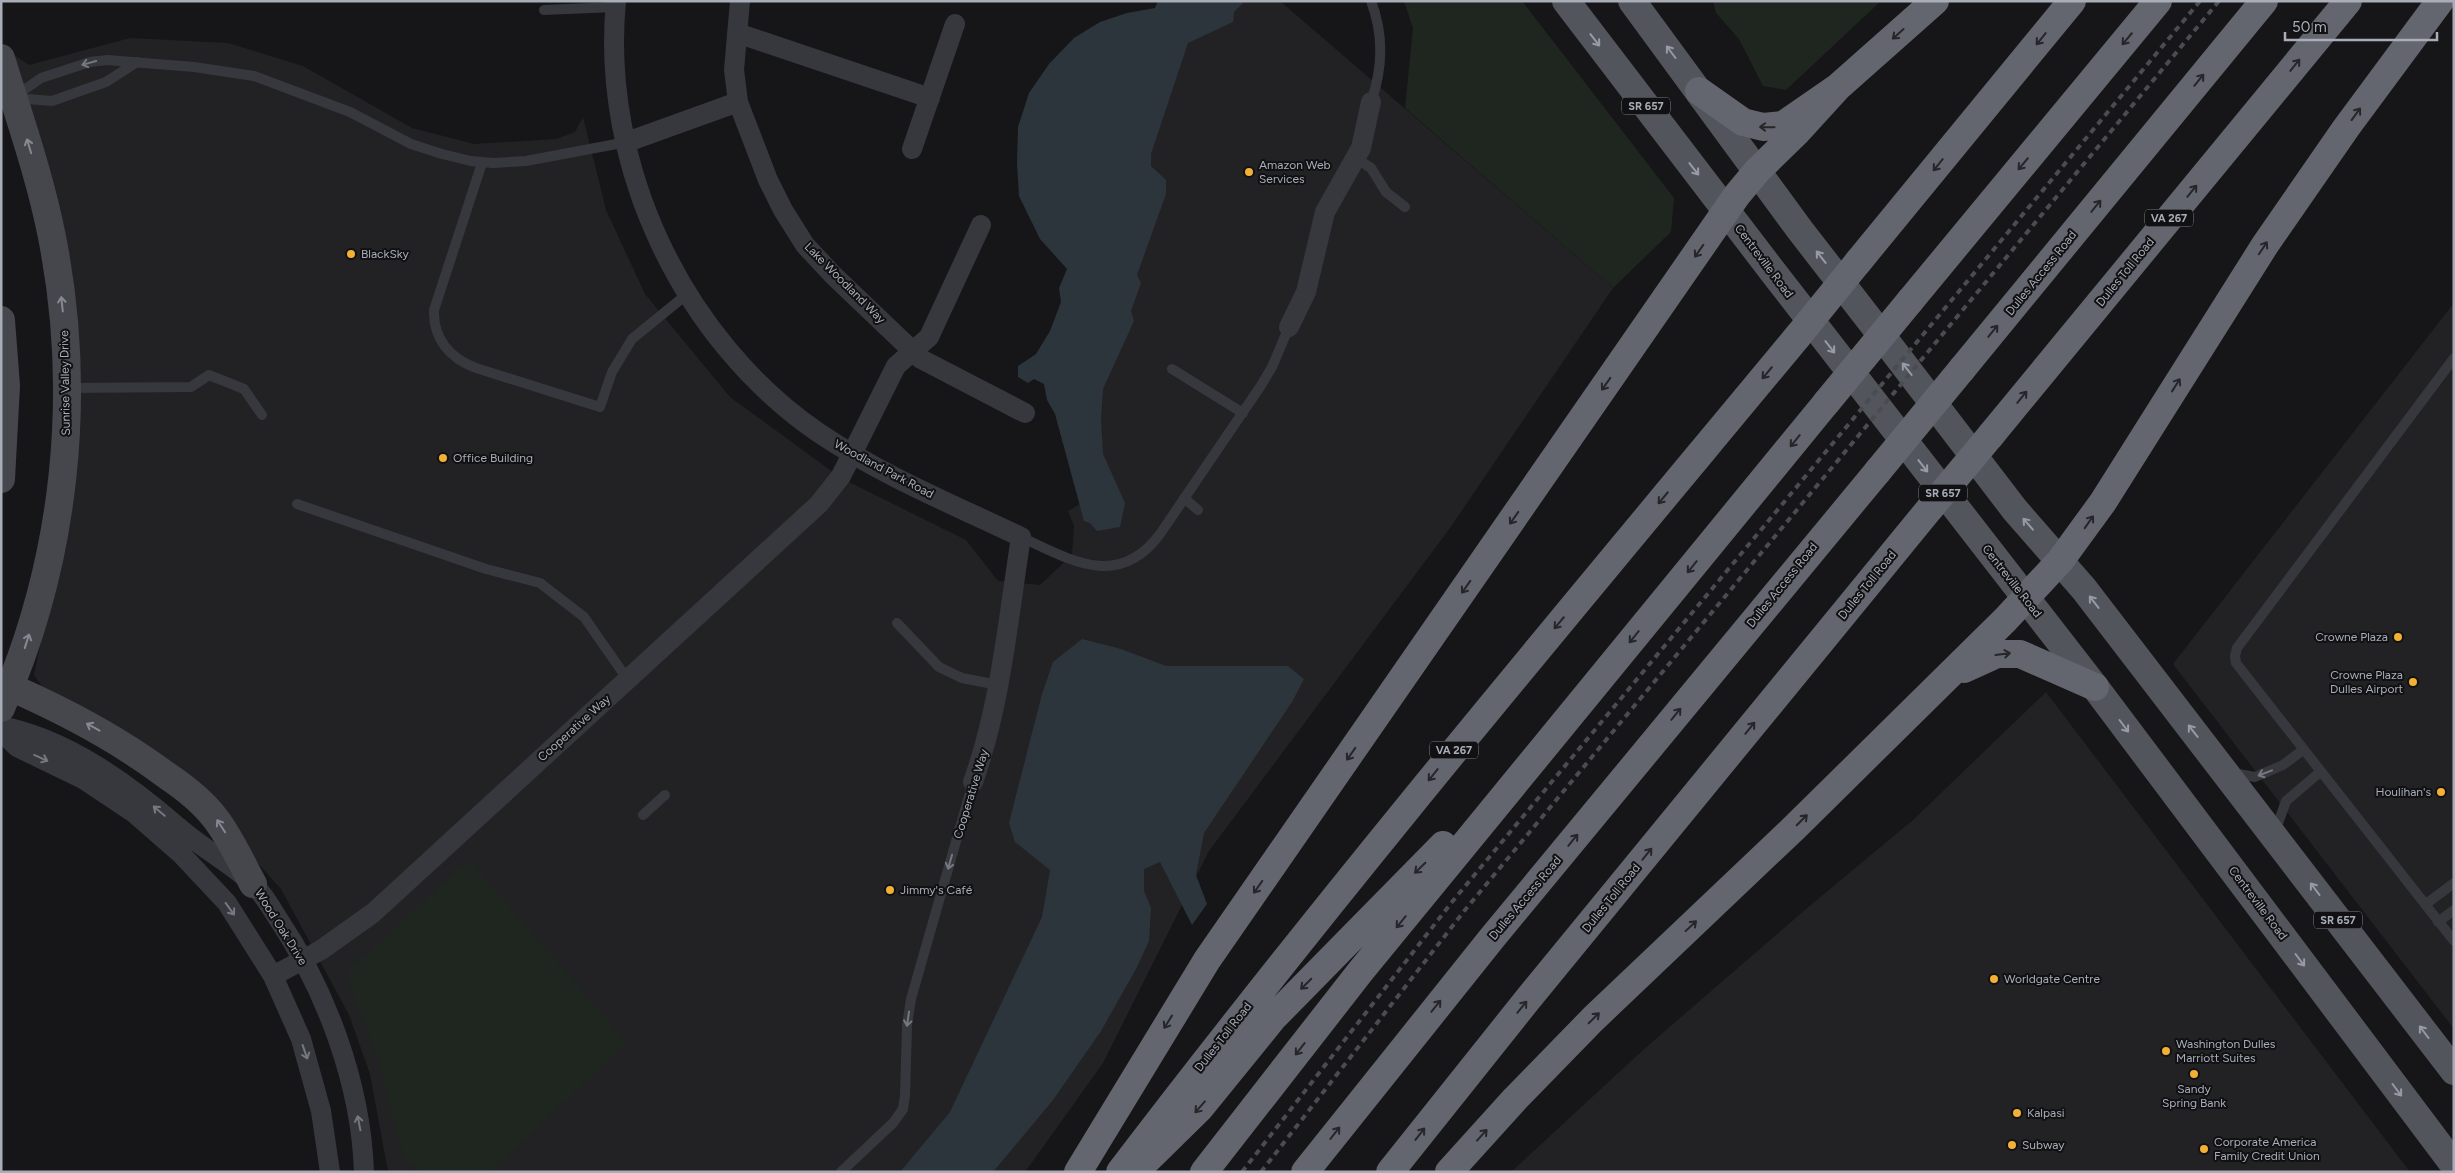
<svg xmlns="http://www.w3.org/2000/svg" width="2455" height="1173" viewBox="0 0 2455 1173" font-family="Figtree,sans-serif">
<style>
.built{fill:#222225}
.green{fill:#1e261f}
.water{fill:#2c353c}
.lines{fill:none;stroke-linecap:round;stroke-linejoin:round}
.lane{stroke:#37383d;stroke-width:10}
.street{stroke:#37383d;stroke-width:20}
.secondary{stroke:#45474d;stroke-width:28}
.primary{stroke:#53555c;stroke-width:28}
.highway{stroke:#63666e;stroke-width:28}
.rail{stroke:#4a4c52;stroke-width:4;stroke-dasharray:6 5;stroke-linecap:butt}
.highway-bridge{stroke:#63666e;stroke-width:28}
.oneway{stroke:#26262a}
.oneway2{stroke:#979ba6}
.oneway3{stroke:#757881}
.oneway4{stroke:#858993}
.poi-dot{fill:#f2b134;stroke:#111113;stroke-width:2}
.labels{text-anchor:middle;stroke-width:4;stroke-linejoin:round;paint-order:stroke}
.shield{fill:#111113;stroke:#7b7e86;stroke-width:1}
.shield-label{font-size:11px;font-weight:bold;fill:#a8adb8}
.poi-label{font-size:12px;fill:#a8adb8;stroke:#111113;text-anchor:start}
.street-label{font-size:12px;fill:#a8adb8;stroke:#111113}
</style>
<rect width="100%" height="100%" fill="#161618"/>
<path class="built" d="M 1195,1 L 1280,1 L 1613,288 L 1450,528 L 1209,851 L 1103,1063 L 1025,1172 L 388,1172 L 370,1074 L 349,1015 L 281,889 L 183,780 L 48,695 L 34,675 L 71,496 L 79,351 L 8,51 L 29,65 L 130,38 L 228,43 L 303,66 L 412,128 L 474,144 L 556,139 L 575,132 L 583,117 L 606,210 L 645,294 L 730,397 L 841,478 L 966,540 L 998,581 L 1040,585 L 1072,555 L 1074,526 L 1068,511 L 1104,490 L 1061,376 Z
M 2454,303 L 2454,1029 L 2173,664 Z
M 2046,692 L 2410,1172 L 1511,1172 L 1643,1050 L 1806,909 L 1913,820 Z"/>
<path class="green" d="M 1404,1 L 1522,1 L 1674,198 L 1671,232 L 1613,288 L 1405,108 L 1413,28 Z
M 1713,1 L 1881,1 L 1786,90 L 1763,86 L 1739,39 L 1716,13 Z
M 469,859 L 627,1043 L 491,1172 L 420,1172 L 404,1159 L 377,1056 L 353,997 L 347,972 Z"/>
<path class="water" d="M 1158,1 L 1245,1 L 1234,12 L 1233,22 L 1188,43 L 1151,154 L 1151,166 L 1166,180 L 1166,194 L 1137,275 L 1141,283 L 1131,311 L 1134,321 L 1103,389 L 1101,419 L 1103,454 L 1125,503 L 1120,527 L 1097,531 L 1090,523 L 1084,521 L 1055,414 L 1047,400 L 1044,384 L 1034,379 L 1028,383 L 1018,377 L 1018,366 L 1036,354 L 1050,331 L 1061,302 L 1059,288 L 1067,269 L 1040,239 L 1019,196 L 1017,163 L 1018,127 L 1029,93 L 1049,64 L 1074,38 L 1100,22 L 1127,13 L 1155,8 Z
M 1082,639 L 1121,649 L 1166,666 L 1288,666 L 1304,679 L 1292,702 L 1204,833 L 1196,875 L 1207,904 L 1192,925 L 1160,862 L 1144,869 L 1144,891 L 1151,908 L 1149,941 L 1136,969 L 1101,1031 L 1053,1100 L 993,1172 L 900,1172 L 950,1112 L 1042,917 L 1050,870 L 1015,842 L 1009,823 L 1042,694 L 1053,662 Z"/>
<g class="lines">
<path class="lane" d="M 1371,1 C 1384,35 1383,68 1371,102
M 544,10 L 615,7
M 14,97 L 41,78 L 90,62 L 107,60 L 194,67 L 254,76 L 350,112 L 411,144 L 442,154 L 471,161 L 493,163 L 526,161 L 627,142
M 15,98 L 52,101 L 106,82 L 137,62
M 1356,158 L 1371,168 L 1386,192 L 1405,207
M 482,163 L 434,310 C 433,338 449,358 476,368 L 600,407 L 612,372 L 632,339 L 686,295
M 2454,358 L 2237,648 L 2235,656 L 2236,663 L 2454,941
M 1172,369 L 1243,413
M 68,388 L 191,387 L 209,375 L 244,389 L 262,415
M 1184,498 L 1198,510
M 297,504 L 486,569 L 540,583 L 584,617 L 628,680
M 1021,537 C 1070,560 1119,590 1160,534 L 1260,387 L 1272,367 L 1289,327
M 897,623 L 939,667 L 962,678 L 998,685
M 2233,773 L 2255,777 L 2283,765 L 2303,750
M 643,815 L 665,795
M 2275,832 L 2286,801 L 2320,772
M 2426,904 L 2454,883
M 2438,922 L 2454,910
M 841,1172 L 893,1123 L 903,1109 L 905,1096 L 907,1025 L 911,999 L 973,782"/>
<path class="street" d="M 616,1 C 600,166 683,340 819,433 C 881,475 954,505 1021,537 C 1008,619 1001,704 973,782
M 740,1 L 734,70 L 738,102 L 768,180 L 783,210 L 805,245 L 833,275 L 921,359 L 1025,413
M 737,33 L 930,98
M 627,142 L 738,102
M 912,149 L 955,24
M 1289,327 L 1306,292 L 1325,212 L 1361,148 L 1371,102
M 1,726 C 67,739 127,783 177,826 C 200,847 229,862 252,883 C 262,892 270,906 277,917 C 326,990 361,1083 364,1172
M 1,731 L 17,747 L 83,779 L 134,813 L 181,854 L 227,903 L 273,976 L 301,1039 L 321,1111 L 330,1172
M 273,976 L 321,950 L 373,913 L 819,504 L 841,476 L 896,366 L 929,337 L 981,225"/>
<path class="secondary" d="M 1,58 C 19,117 40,176 52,237 C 83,394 66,560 1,708
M 1,320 L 6,386 L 1,479
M 10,687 C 65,711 118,739 166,775 C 184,787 202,801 215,818 C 230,837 241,862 253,884"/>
<path class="primary" d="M 1566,1 L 1773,272 L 2095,687 L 2454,1165
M 1632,1 L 1800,230 L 1872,323 L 2015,510 L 2084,589 L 2454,1071"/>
<path class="highway" d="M 1699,91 L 1743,122 L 1763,127 L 1783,125 L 1838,87 L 1935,1
M 1858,262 L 2072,1
M 1910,301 L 2158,1
M 1962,369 L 2264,1
M 1991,435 L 2348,1
M 1964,669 L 1997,654 L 2020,654 L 2095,687
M 1144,1163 L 1200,1108 L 1273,1018 L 1443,845
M 1078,1172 L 1207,960 L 1737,195 L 1757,171 L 1796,133 L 1838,87
M 1120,1172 C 1338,886 1569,612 1798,336
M 1204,1172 L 1360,972 L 1826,403
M 1305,1172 L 1492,938 L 1878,471
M 1390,1172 L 1528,999 L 1931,507
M 1449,1172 L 1515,1099 L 1593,1019 L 1794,828 L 2005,620 L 2060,561 L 2103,502 L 2265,245 L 2346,128 L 2440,1"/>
<path class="rail" d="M 1242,1172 L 1452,902 L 2200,1
M 1261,1172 L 1465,910 L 2219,1"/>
<path class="highway-bridge" d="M 1798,336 L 1858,262
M 1826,403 L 1910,301
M 1878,471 L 1962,369
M 1931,507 L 1991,435"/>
</g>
<defs><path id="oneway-shaft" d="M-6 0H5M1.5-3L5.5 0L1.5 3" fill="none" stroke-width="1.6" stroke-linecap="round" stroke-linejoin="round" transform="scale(1.25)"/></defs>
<g class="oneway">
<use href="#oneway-shaft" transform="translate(1898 34) rotate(138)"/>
<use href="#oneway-shaft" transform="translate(2041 39) rotate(129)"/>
<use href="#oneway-shaft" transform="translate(2127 39) rotate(130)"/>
<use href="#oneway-shaft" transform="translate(2295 65) rotate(-51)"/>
<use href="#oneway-shaft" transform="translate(2199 80) rotate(-51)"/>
<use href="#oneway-shaft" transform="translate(2356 114) rotate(-54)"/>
<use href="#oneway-shaft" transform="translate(1767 127) rotate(-179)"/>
<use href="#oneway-shaft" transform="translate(2023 164) rotate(130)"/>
<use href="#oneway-shaft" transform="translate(1938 165) rotate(129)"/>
<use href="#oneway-shaft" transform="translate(2192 191) rotate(-51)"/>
<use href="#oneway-shaft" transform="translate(2096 206) rotate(-51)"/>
<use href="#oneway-shaft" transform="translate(2263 248) rotate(-56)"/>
<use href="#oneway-shaft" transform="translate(1699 251) rotate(125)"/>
<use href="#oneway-shaft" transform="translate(1993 331) rotate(-51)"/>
<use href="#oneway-shaft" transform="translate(1767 373) rotate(130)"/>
<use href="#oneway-shaft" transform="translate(1606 384) rotate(125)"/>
<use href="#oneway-shaft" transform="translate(2176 385) rotate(-58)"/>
<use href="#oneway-shaft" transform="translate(2022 397) rotate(-51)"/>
<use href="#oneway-shaft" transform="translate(1795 441) rotate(129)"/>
<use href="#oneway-shaft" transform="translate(1663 498) rotate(130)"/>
<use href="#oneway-shaft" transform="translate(1514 518) rotate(125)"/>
<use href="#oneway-shaft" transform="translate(2089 522) rotate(-55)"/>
<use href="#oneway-shaft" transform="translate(1692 567) rotate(129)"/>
<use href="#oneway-shaft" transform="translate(1466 587) rotate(125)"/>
<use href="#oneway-shaft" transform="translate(1559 623) rotate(130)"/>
<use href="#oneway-shaft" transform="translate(1634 637) rotate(129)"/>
<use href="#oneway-shaft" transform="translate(2003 654) rotate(-7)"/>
<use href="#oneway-shaft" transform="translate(1676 714) rotate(-51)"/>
<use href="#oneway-shaft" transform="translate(1750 728) rotate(-51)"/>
<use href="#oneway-shaft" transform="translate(1351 754) rotate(125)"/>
<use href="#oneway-shaft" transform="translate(1433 775) rotate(129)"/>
<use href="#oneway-shaft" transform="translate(1802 820) rotate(-45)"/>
<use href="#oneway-shaft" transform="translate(1573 840) rotate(-51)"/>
<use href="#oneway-shaft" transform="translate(1647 854) rotate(-51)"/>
<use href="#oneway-shaft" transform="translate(1420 868) rotate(136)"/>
<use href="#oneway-shaft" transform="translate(1258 887) rotate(125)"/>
<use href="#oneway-shaft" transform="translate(1401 922) rotate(129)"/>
<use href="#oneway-shaft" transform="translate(1691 926) rotate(-43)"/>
<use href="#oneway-shaft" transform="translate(1306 984) rotate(135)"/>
<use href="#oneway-shaft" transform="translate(1436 1006) rotate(-51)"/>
<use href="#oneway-shaft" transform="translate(1522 1007) rotate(-51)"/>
<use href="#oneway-shaft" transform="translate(1594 1018) rotate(-45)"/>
<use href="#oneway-shaft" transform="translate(1168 1022) rotate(122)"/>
<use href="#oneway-shaft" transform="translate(1300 1049) rotate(128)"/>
<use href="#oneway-shaft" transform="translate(1200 1107) rotate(131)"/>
<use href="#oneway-shaft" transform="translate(1335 1133) rotate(-52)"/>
<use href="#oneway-shaft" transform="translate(1420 1134) rotate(-52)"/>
<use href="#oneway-shaft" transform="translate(1482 1135) rotate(-48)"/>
</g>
<g class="oneway2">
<use href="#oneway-shaft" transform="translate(1595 40) rotate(52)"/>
<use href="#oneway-shaft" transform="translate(1671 52) rotate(-127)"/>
<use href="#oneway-shaft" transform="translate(1694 169) rotate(52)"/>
<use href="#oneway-shaft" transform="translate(1821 257) rotate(-128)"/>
<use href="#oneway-shaft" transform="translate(1830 347) rotate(52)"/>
<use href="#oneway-shaft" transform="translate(1907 369) rotate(-128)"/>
<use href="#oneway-shaft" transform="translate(1923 466) rotate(52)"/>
<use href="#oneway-shaft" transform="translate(2028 524) rotate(-131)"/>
<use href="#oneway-shaft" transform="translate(2094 602) rotate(-128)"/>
<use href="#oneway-shaft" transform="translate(2124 726) rotate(53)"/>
<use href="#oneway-shaft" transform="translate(2193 731) rotate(-128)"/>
<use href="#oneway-shaft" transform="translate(2315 889) rotate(-127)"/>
<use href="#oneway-shaft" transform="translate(2300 960) rotate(53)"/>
<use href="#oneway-shaft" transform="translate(2424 1032) rotate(-127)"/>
<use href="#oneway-shaft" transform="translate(2397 1090) rotate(53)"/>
</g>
<g class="oneway3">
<use href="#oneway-shaft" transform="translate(89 63) rotate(165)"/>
<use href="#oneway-shaft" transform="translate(41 758) rotate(24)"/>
<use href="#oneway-shaft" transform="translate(2265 773) rotate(159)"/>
<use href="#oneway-shaft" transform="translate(159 811) rotate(-140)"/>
<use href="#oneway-shaft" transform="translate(950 862) rotate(106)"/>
<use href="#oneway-shaft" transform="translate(230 909) rotate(54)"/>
<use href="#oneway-shaft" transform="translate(908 1019) rotate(98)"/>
<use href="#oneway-shaft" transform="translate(305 1052) rotate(71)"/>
<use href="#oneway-shaft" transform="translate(359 1123) rotate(-101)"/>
</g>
<g class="oneway4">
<use href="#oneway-shaft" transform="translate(29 146) rotate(-107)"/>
<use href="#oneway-shaft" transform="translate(62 304) rotate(-96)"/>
<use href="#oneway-shaft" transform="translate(27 641) rotate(-72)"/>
<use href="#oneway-shaft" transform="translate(93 727) rotate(-151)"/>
<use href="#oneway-shaft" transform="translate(221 826) rotate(-123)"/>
</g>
<g class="poi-dot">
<circle cx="1249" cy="172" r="5"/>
<circle cx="351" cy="254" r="5"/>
<circle cx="443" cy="458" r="5"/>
<circle cx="2398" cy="637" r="5"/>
<circle cx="2413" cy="682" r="5"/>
<circle cx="2441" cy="792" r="5"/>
<circle cx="890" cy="890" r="5"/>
<circle cx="1994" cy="979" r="5"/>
<circle cx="2166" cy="1051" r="5"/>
<circle cx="2194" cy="1074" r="5"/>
<circle cx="2017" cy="1113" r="5"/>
<circle cx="2012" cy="1145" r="5"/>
<circle cx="2204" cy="1149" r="5"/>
</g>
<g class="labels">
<g class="shield">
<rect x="1622" y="97.5" width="48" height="17" rx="4"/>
<rect x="2145" y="209.5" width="48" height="17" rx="4"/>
<rect x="1919" y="484.5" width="48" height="17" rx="4"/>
<rect x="1430" y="741.5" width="48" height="17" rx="4"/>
<rect x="2314" y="911.5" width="48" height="17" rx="4"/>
</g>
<g class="shield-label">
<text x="1646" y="110">SR 657</text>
<text x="2169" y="222">VA 267</text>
<text x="1943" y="497">SR 657</text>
<text x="1454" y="754">VA 267</text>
<text x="2338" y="924">SR 657</text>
</g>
<g class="poi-label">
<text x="1259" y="169">Amazon Web<tspan x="1259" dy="14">Services</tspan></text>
<text x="361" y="258">BlackSky</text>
<text x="453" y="462">Office Building</text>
<text x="2388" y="641" text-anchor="end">Crowne Plaza</text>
<text x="2403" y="679" text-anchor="end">Crowne Plaza<tspan x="2403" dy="14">Dulles Airport</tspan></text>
<text x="2431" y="796" text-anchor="end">Houlihan's</text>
<text x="900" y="894">Jimmy's Café</text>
<text x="2004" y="983">Worldgate Centre</text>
<text x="2176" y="1048">Washington Dulles<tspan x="2176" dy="14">Marriott Suites</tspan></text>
<text x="2194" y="1093" text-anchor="middle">Sandy<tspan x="2194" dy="14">Spring Bank</tspan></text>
<text x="2027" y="1117">Kalpasi</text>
<text x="2214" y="1146">Corporate America<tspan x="2214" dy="14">Family Credit Union</tspan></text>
<text x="2022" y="1149">Subway</text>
</g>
<g class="street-label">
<text transform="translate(1764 261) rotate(53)" y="4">Centreville Road</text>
<text transform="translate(2125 272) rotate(-51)" y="4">Dulles Toll Road</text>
<text transform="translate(2041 273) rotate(-51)" y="4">Dulles Access Road</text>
<text transform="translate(845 283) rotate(45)" y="4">Lake Woodland Way</text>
<text transform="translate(65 383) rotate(-91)" y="4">Sunrise Valley Drive</text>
<text transform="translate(884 469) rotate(28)" y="4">Woodland Park Road</text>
<text transform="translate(2012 581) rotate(52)" y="4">Centreville Road</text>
<text transform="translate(1782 585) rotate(-51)" y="4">Dulles Access Road</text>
<text transform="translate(1867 585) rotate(-51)" y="4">Dulles Toll Road</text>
<text transform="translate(574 728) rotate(-42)" y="4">Cooperative Way</text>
<text transform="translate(971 794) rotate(-73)" y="4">Cooperative Way</text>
<text transform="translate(1525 898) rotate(-50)" y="4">Dulles Access Road</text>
<text transform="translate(1611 898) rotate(-51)" y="4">Dulles Toll Road</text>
<text transform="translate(2258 903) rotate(53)" y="4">Centreville Road</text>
<text transform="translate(281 927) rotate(58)" y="4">Wood Oak Drive</text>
<text transform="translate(1223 1037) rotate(-52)" y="4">Dulles Toll Road</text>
</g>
</g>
<rect width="2455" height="1173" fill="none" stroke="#a8adb8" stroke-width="5"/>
<path d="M2285 32v8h152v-8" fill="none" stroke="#a8adb8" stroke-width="2.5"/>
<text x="2292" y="32" font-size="15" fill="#a8adb8" stroke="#111113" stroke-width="4" paint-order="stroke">50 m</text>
</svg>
